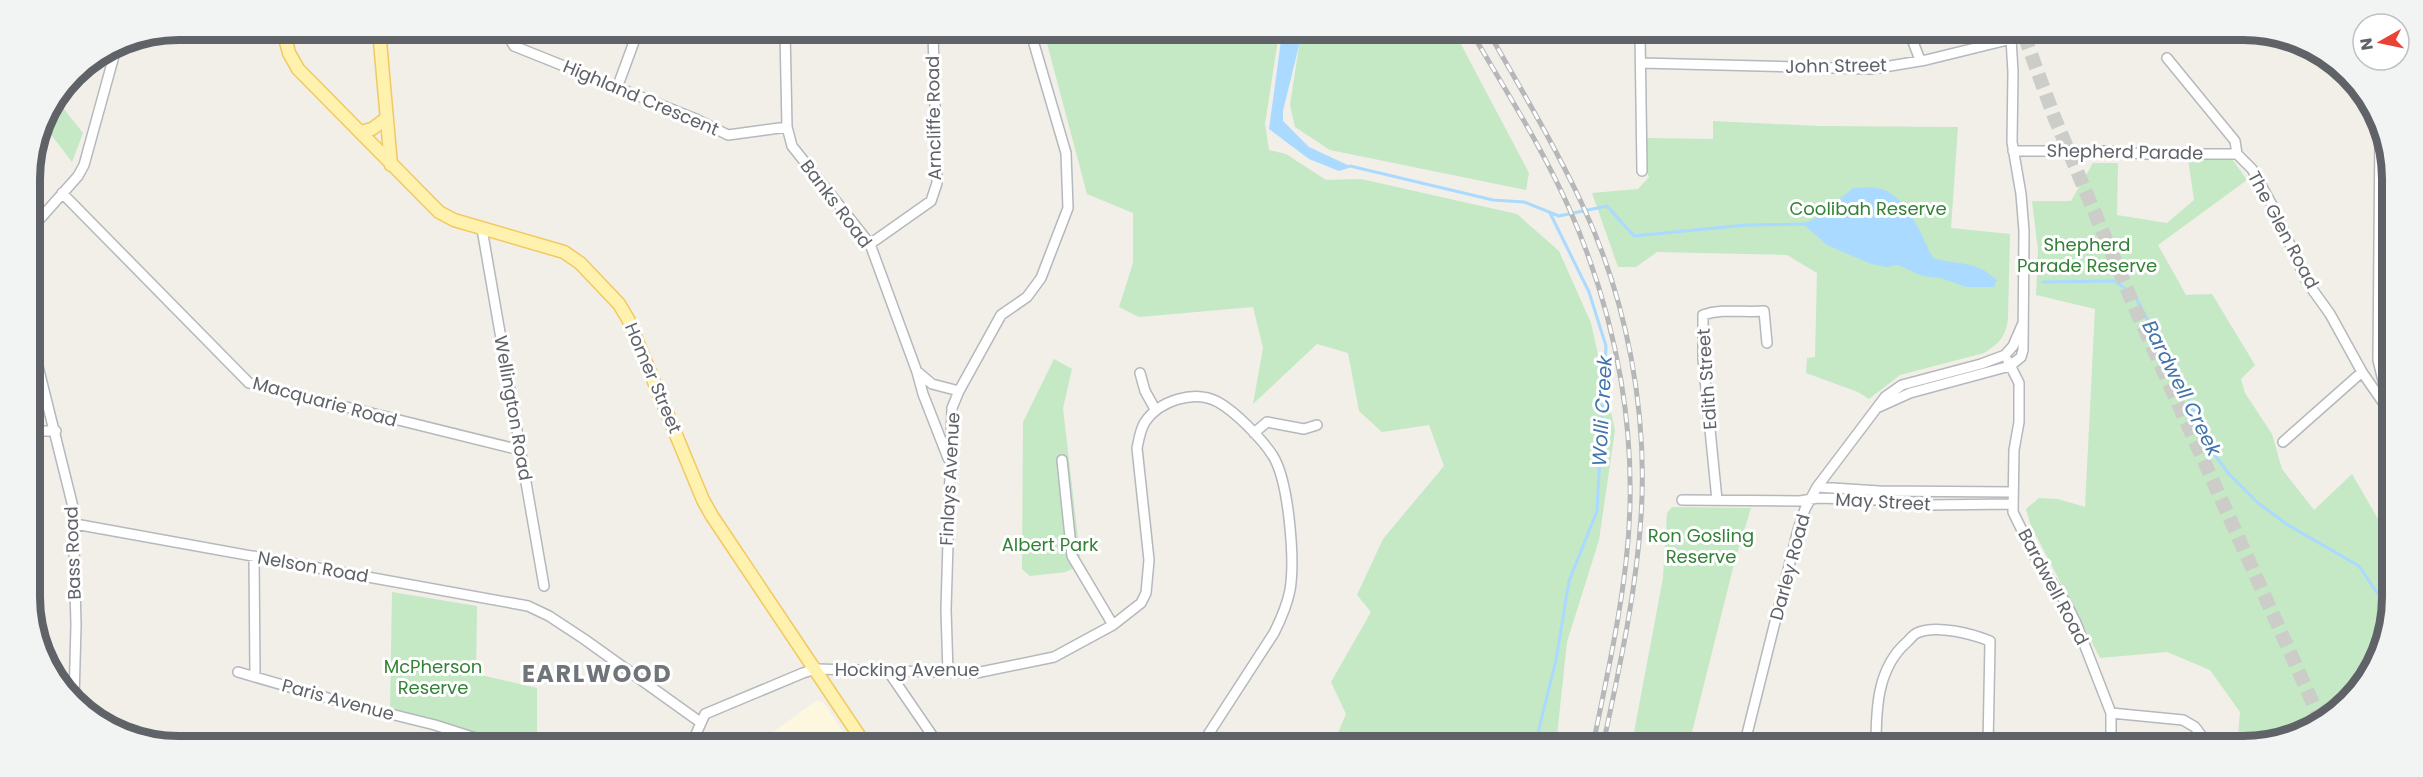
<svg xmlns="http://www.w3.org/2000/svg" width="2423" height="777" viewBox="0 0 2423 777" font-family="Poppins,sans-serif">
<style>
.commercial{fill:#fef7e0}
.green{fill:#c5e8c5}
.water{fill:#aadaff}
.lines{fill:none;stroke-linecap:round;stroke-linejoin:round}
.stream{stroke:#aadaff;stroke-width:3}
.highway-tunnel{stroke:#ccccc8;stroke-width:14;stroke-dasharray:14 7;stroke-linecap:butt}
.minor-casing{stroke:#b5b8bc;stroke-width:12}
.major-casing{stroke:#f2c960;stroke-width:15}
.minor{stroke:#fff;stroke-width:9}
.major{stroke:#fff2af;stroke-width:12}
.rail-casing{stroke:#b6b7b8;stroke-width:5}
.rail{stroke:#fff;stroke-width:3;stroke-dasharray:9;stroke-linecap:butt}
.labels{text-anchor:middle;stroke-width:6;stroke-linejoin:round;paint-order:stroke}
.street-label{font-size:18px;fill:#5f6368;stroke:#fff}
.park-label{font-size:18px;fill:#348238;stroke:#fff}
.water-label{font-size:20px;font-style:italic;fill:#4174aa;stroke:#fff}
.district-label{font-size:24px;font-weight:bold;letter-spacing:1.5px;fill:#70757a;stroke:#fff}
.rim{fill:none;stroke:#5f6368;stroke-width:8}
</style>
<rect width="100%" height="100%" fill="#f1efe8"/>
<path class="commercial" d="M 817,700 L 824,703 L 850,743 L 776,743 L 769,735 Z"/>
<path class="green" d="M 1044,32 L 1279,33 L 1265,124 L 1269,150 L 1286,154 L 1326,180 L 1361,179 L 1517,214 L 1559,251 L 1591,323 L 1615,430 L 1599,540 L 1567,642 L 1556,745 L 1333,745 L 1346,714 L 1331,682 L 1371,612 L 1357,595 L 1383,539 L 1444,466 L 1429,425 L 1382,432 L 1359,411 L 1348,353 L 1317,344 L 1253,404 L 1263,348 L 1253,307 L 1139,317 L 1119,307 L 1133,263 L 1133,213 L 1087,194 Z
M 1301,33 L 1455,33 L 1529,173 L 1526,190 L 1330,150 L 1295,127 L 1290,105 Z
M 56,99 L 83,133 L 72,162 L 43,124 L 45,114 Z
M 1713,121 L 1818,126 L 1958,127 L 1951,228 L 2010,234 L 2008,317 C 2007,335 1999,344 1984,353 L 1900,375 L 1869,399 L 1858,392 L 1806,373 L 1807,358 L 1815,357 L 1817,273 L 1787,255 L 1657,252 L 1636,267 L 1618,267 L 1592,193 L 1638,189 L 1649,177 C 1644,164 1642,151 1647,138 L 1713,139 Z
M 2188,159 L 2232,159 L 2247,180 L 2158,245 L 2186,295 L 2212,294 L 2255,365 L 2241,379 L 2245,393 L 2272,434 L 2282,469 L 2314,510 L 2352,474 L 2388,536 L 2388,636 L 2368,681 L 2335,716 L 2253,747 L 2237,747 L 2240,712 L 2210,670 L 2167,652 L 2100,658 L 2031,526 L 2026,509 L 2039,498 L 2058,499 L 2085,507 L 2095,309 L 2036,295 L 2038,250 L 2032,201 L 2071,201 L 2093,163 L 2118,163 L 2117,215 L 2167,223 L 2194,200 Z
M 1054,359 L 1072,369 L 1063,408 L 1081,564 L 1066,572 L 1030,576 L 1022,569 L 1023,422 Z
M 1672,507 L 1751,508 L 1735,560 L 1689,744 L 1632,743 L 1663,578 L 1667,513 Z
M 392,592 L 477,606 L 476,674 L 537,688 L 537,743 L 505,743 L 390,710 Z"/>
<path class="water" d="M 1282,33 L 1302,33 L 1283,111 L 1283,121 L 1309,147 L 1352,167 L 1339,171 L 1309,159 L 1269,129 Z
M 1853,188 C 1861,188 1870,187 1877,188 C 1907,193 1921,235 1933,258 C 1961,266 1973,259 1997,280 L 1994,287 L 1966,287 L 1941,278 L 1922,276 L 1898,265 L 1887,267 L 1871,264 L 1827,245 L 1803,224 L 1818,217 Z"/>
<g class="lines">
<path class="stream" d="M 1350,166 L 1493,200 L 1524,202 L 1559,216 L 1607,206 L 1634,236 L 1746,225 L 1807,224
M 2043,282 L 2115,281 L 2135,296 L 2183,387 L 2210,448 L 2229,474 L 2258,503 L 2288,525 L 2359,566 L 2388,609
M 1535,745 L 1556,660 L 1569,581 L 1597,511 L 1606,346 L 1589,292 L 1550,213"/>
<path class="highway-tunnel" d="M 2024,35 L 2055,119 L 2135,308 L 2321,721"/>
<g class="minor-casing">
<path id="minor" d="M 510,31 L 508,36 L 514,46 L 696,119 L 728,135 L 787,127
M 785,31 L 787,127 L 792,146 L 870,244 L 917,372 L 923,394 L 948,458
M 1640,34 L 1642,171
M 1910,34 L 1920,60
M 2167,58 L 2235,141 L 2237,154 L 2252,169 L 2272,205 L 2307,282 L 2330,314 L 2362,372 L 2389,411
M 1641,63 L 1872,69 L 1926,60 L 2028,35
M 617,88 L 638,31
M 2380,129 L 2378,360 L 2387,397 L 2385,406
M 2013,151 L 2107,151 L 2144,154 L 2237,154
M 62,193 L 249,383 L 520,450
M 31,229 L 78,176 L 84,165 L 117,45
M 482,229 L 544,586
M 870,244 L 931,201 L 937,183 L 933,32
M 31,338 L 73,507 L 76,625 L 74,700
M 2008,361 L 2019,383 L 2019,422 L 2014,450 L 2013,512 L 2035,557 L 2066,603 L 2076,623 L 2111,713 L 2111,746
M 919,373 L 932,384 L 959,391
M 1140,373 L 1145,391 L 1155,409
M 1879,407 L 1910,393 L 2010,366 L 2021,357 L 2023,350 L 2024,231 L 2021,194 L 2012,142 L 2013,72 L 2011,39
M 32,431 L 56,431
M 1254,433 L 1267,422 L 1304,429 L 1317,425
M 2283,442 L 2362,372
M 1062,460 L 1072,556 L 1113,625
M 1817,487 L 1879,491 L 2013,492
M 1682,500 L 1800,501 L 1818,498 L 1908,501 L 1927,505 L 2013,504
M 1717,500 L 1703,359 L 1703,315 C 1723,308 1743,313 1764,311 L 1767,343
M 75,524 L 528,606 L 549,616 L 584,639 L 700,722
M 254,556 L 255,676
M 888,671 L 938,744
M 238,672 L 338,701 L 435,725 L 491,743
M 948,673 L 946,610 L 952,408 L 959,391 L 1001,315 L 1027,297 L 1041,278 L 1068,208 L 1066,153 L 1032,37
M 2111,713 L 2183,720 L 2195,727 L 2210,747
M 692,743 L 705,714 L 803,673 L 815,669 L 976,673 L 1054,657 L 1113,625 L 1141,603 L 1146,593 L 1149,560 L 1137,448 C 1139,439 1140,430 1145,422 C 1159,401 1194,389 1218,402 C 1236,412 1262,439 1273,456 C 1289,482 1295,560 1290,590 C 1287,606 1281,619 1274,633 L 1202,744
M 1744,746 L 1798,530 L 1805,509 L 1817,487 L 1885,397 L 1902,385 L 1981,364 L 2005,355 L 2013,346 L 2023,323
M 1876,746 C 1876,709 1877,668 1907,642 C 1910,639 1914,634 1917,633 C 1936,624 1972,634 1990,641 L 1988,746"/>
</g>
<g class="major-casing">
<path id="major" d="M 283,30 L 289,53 L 298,69 L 439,212 L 454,220 L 564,252 L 580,263 L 619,304 L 628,319 L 703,500 L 712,516 L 864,743
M 379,30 L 391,165
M 360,132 L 372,129 L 387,118"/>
</g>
<use href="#minor" class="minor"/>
<use href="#major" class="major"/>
<g class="rail-casing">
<path id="rail" d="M 1472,33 C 1506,91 1542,147 1569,208 C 1618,319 1640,441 1626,562 C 1619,624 1605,685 1593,745
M 1489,33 C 1521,89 1555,146 1582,204 C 1627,300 1648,412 1641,517 C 1636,594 1619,670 1603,745"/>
</g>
<use href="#rail" class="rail"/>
</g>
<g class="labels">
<g class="street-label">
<text transform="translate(1836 66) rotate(-1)" y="6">John Street</text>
<text transform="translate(641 98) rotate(23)" y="6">Highland Crescent</text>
<text transform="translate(934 118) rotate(-91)" y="6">Arncliffe Road</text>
<text transform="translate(2125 152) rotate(1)" y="6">Shepherd Parade</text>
<text transform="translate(836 204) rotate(53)" y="6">Banks Road</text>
<text transform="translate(2283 230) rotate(62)" y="6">The Glen Road</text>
<text transform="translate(653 378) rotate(67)" y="6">Homer Street</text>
<text transform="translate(1707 379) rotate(-94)" y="6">Edith Street</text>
<text transform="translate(325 402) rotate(15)" y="6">Macquarie Road</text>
<text transform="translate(513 408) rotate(80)" y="6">Wellington Road</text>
<text transform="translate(950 479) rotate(-87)" y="6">Finlays Avenue</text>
<text transform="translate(1883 502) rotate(3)" y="6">May Street</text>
<text transform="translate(73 553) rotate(-92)" y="6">Bass Road</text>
<text transform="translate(313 567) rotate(10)" y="6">Nelson Road</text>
<text transform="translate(1790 567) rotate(-75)" y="6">Darley Road</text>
<text transform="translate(2053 587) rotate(62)" y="6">Bardwell Road</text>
<text x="907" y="676">Hocking Avenue</text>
<text transform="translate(338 700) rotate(15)" y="6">Paris Avenue</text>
</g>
<g class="park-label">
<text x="1868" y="215">Coolibah Reserve</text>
<text x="2087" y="251">Shepherd<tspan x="2087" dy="21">Parade Reserve</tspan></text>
<text x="1701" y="542">Ron Gosling<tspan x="1701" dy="21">Reserve</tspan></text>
<text x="1050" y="551">Albert Park</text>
<text x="433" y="673">McPherson<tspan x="433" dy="21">Reserve</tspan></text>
</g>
<g class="water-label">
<text transform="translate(2182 388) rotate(63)" y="7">Bardwell Creek</text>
<text transform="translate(1602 411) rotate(-87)" y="7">Wolli Creek</text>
</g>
<g class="district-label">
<text x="597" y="682">EARLWOOD</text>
</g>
</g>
<path d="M0 0H2423V777H0ZM179 40H2243A139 139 0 0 1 2382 179V597A139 139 0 0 1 2243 736H179A139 139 0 0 1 40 597V179A139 139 0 0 1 179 40Z" fill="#f2f3f3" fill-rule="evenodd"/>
<path class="rim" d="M179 40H2243A139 139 0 0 1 2382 179V597A139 139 0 0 1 2243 736H179A139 139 0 0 1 40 597V179A139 139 0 0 1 179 40Z"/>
<g transform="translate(2381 42) rotate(261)"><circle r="28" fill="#ffffff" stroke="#bfc1c3" stroke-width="1.5"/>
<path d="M0-4.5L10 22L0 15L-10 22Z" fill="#ea4335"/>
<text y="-9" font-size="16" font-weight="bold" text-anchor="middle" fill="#5f6368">N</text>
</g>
</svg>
